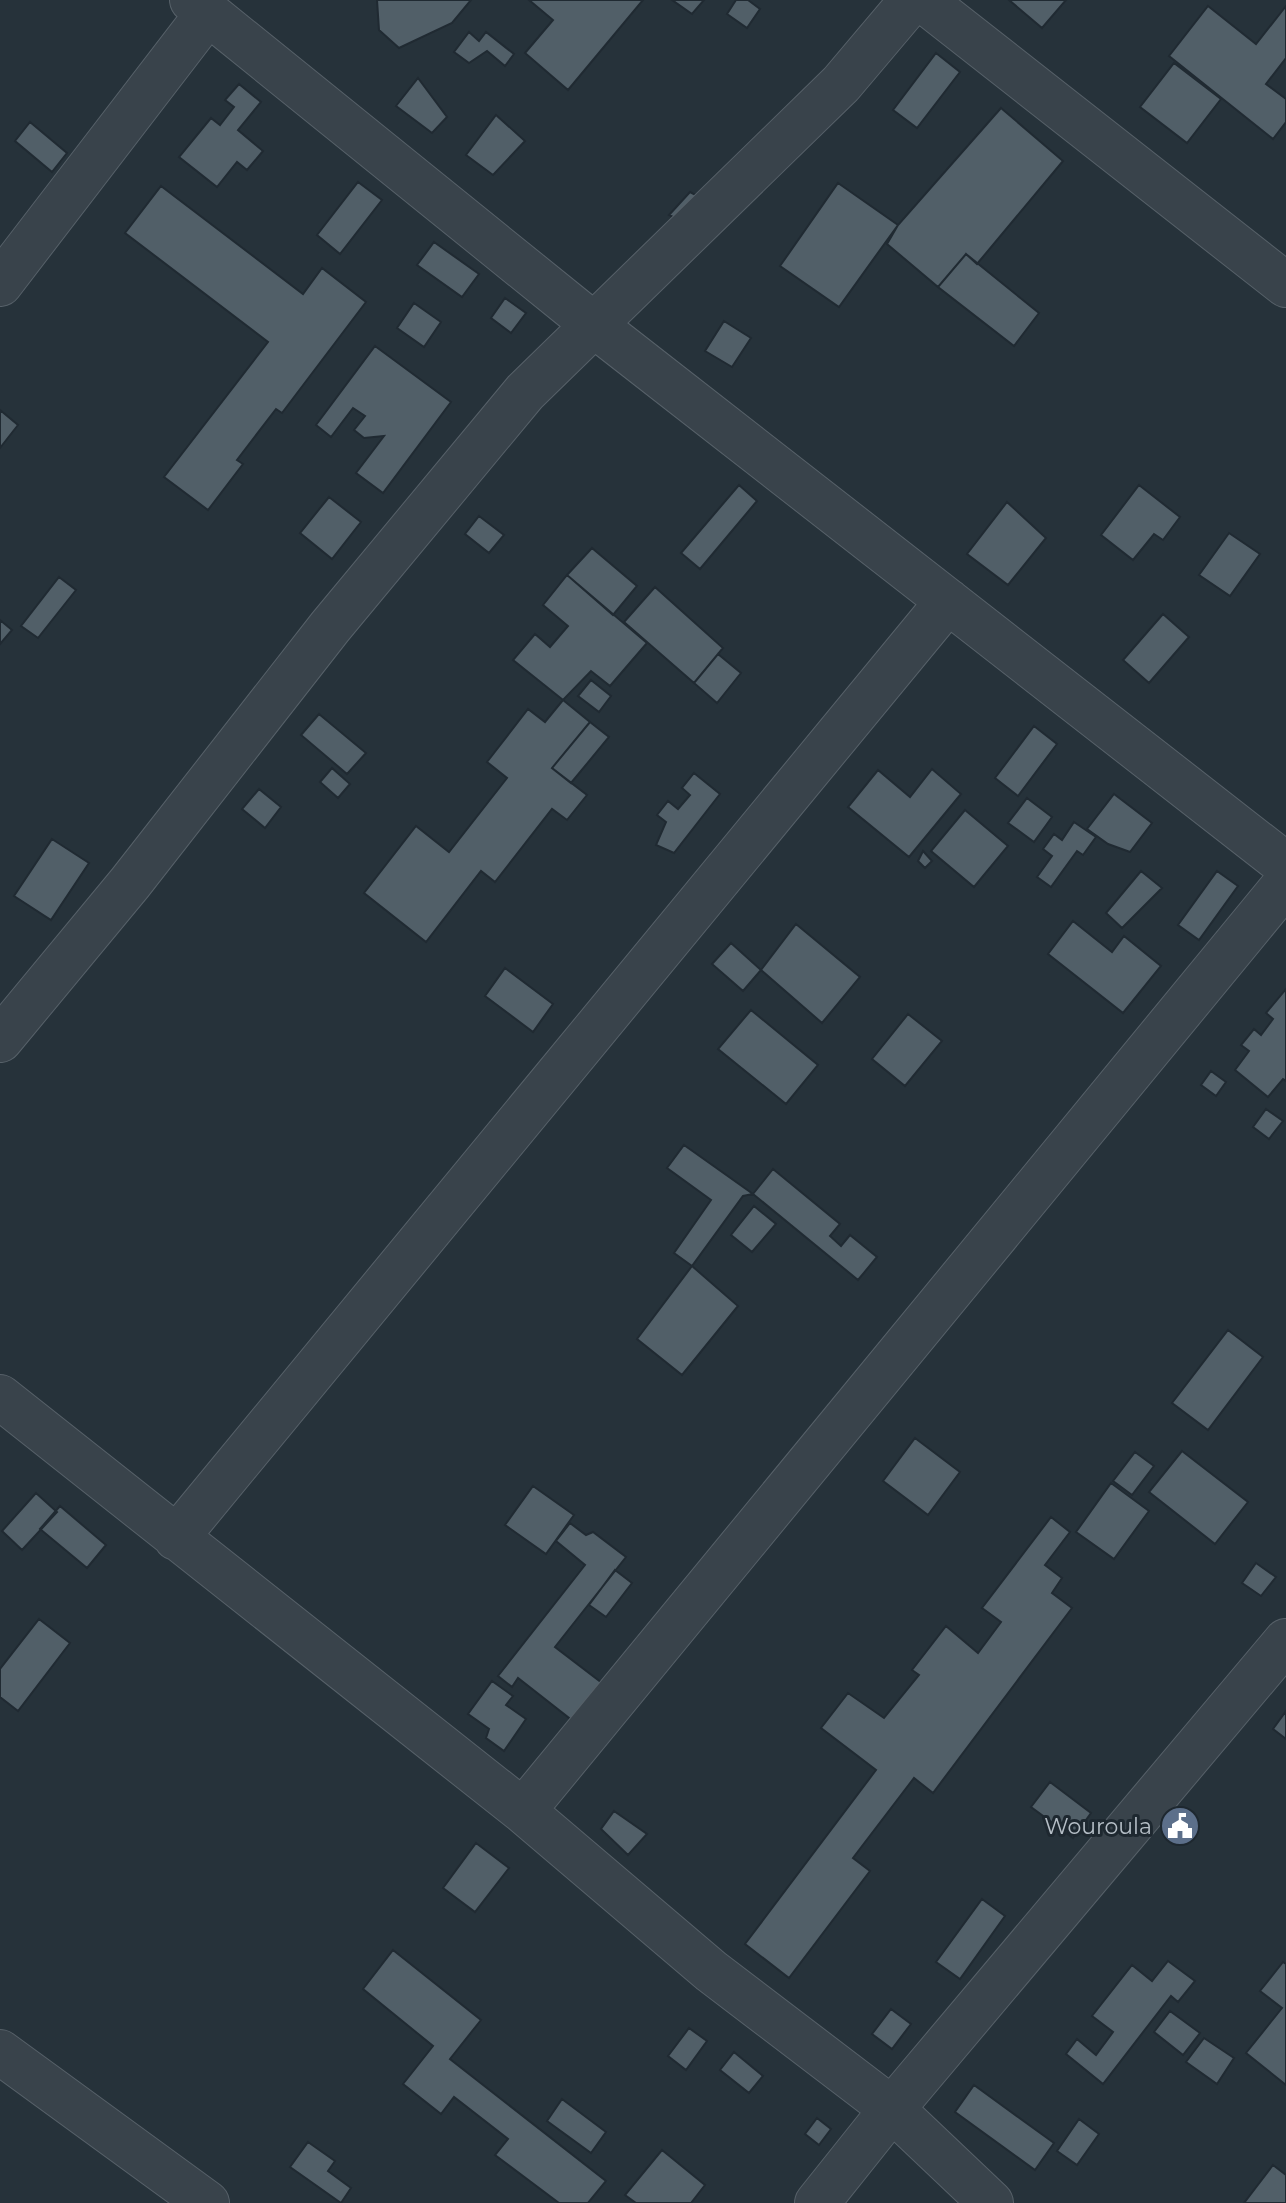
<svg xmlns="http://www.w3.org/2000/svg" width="1286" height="2203" viewBox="0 0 1286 2203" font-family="Montserrat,sans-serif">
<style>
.building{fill:#515f68;stroke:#202a32;stroke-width:2}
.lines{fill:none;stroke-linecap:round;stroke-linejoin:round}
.minor-casing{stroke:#576169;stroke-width:46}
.minor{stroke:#39434b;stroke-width:44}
.labels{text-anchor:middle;stroke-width:6;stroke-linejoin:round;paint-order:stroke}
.poi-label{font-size:22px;fill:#b5bec6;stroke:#1e2830;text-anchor:end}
</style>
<rect width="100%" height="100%" fill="#26323a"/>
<path class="building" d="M 377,0 L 471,0 L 452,23 L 399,48 L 379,30 Z
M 529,0 L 643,0 L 568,90 L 525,53 L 553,20 Z
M 672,0 L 704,0 L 692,14 Z
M 736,0 L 748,0 L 760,9 L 747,28 L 727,14 Z
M 1009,0 L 1066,0 L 1042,28 Z
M 1208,6 L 1256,44 L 1286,6 L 1286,58 L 1266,84 L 1286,99 L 1286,122 L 1273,139 L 1169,56 Z
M 469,32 L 479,41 L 486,32 L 514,54 L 505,66 L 487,51 L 469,63 L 454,52 Z
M 936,53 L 960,72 L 917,128 L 893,110 Z
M 1174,63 L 1221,99 L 1187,143 L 1140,107 Z
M 418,78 L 447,117 L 432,133 L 396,106 Z
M 239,84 L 261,102 L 238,130 L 263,151 L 247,170 L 237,162 L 217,187 L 179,157 L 211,118 L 220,125 L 234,107 L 225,100 Z
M 1001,108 L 1063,161 L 977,264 L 966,254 L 938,287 L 887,244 L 898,225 Z
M 496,115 L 525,141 L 493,175 L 466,155 Z
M 30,122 L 67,153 L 52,172 L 15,141 Z
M 358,182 L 382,200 L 340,254 L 317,235 Z
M 838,183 L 898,225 L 839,307 L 780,266 Z
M 161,186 L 303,294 L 322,268 L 366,302 L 282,413 L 276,409 L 237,460 L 243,464 L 208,510 L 164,477 L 268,342 L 125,233 Z
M 690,192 L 711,203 L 689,225 L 669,215 Z
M 434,242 L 479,274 L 462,297 L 417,265 Z
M 966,254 L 1039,313 L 1014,346 L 938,287 Z
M 505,298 L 526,313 L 511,333 L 491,318 Z
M 414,303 L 441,322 L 424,347 L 397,328 Z
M 724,321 L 751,338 L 732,367 L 705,351 Z
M 375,346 L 451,402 L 383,493 L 356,473 L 384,436 L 364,438 L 354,430 L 365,416 L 353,408 L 331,437 L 316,425 Z
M 0,410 L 18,425 L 0,448 Z
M 739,485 L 757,501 L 700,569 L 681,553 Z
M 1139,485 L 1180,517 L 1163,540 L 1154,534 L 1133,560 L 1101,535 Z
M 329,497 L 361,522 L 332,559 L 300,533 Z
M 1007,502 L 1046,538 L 1008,585 L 967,554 Z
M 479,516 L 504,535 L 489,553 L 465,534 Z
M 1229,533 L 1260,554 L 1230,596 L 1199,575 Z
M 592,548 L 637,586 L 613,615 L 567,575 Z
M 567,575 L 647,643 L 610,686 L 591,671 L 563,700 L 513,660 L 535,634 L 550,647 L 568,626 L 543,605 Z
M 59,577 L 76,590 L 38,638 L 21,626 Z
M 655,587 L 723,648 L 694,683 L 624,622 Z
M 1163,614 L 1189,637 L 1149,683 L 1123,660 Z
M 0,620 L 12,630 L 0,644 Z
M 718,654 L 741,673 L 717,703 L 694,683 Z
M 591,680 L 611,696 L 599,712 L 578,696 Z
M 563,700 L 590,722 L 552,768 L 587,795 L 567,820 L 552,809 L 495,882 L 481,871 L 426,942 L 364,893 L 416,826 L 449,852 L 507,778 L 487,762 L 528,709 L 545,722 Z
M 319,714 L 366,753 L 347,774 L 301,735 Z
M 590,722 L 609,737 L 571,783 L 552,768 Z
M 1034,726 L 1057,744 L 1018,796 L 995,778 Z
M 332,768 L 350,784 L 338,798 L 320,782 Z
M 932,769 L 961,794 L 909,857 L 848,807 L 878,770 L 910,797 Z
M 694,773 L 720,794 L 674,853 L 656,845 L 666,822 L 657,815 L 668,801 L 678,809 L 690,795 L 682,788 Z
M 259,789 L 281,807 L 265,828 L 242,809 Z
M 1114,794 L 1152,823 L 1130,852 L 1108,844 L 1087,829 Z
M 1027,798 L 1052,817 L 1034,842 L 1008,823 Z
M 965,810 L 1008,846 L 974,887 L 931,851 Z
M 1074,822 L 1096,837 L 1083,855 L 1077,851 L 1051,887 L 1037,877 L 1052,856 L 1043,849 L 1054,834 L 1062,840 Z
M 52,839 L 89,863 L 51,920 L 14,896 Z
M 923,851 L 932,861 L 925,868 L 918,861 Z
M 1141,871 L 1162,888 L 1122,928 L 1106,913 Z
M 1217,871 L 1238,886 L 1199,940 L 1178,925 Z
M 1073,921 L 1112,952 L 1124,936 L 1161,966 L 1123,1013 L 1048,954 Z
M 796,924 L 860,977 L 822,1023 L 761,970 Z
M 731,943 L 761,970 L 743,991 L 712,964 Z
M 505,968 L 553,1004 L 533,1032 L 485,996 Z
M 1286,989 L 1286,1081 L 1283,1079 L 1268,1097 L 1235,1070 L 1249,1051 L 1241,1045 L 1254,1029 L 1261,1035 L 1273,1019 L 1266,1013 Z
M 751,1010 L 818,1065 L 786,1104 L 718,1049 Z
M 908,1014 L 942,1041 L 905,1086 L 872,1059 Z
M 1211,1071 L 1226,1082 L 1216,1096 L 1201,1085 Z
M 1266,1109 L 1283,1121 L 1269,1139 L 1253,1127 Z
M 684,1145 L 753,1194 L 743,1196 L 692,1266 L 674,1253 L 711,1200 L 667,1168 Z
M 773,1169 L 840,1224 L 830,1236 L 841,1246 L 850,1235 L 877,1257 L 858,1280 L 753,1194 Z
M 754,1206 L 776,1224 L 752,1252 L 731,1235 Z
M 692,1266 L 738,1306 L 682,1375 L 637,1339 Z
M 1228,1330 L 1263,1357 L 1208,1430 L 1172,1403 Z
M 915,1438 L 960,1472 L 928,1515 L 883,1481 Z
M 1182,1451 L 1248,1502 L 1215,1544 L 1149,1492 Z
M 1135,1452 L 1154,1466 L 1132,1495 L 1113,1481 Z
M 1111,1483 L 1149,1511 L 1114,1559 L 1076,1532 Z
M 533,1486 L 574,1515 L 546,1554 L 505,1525 Z
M 36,1493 L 57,1512 L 22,1550 L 2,1531 Z
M 60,1506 L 106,1545 L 87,1568 L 40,1529 Z
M 1051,1517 L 1070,1532 L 1045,1565 L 1062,1578 L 1052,1593 L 1072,1608 L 933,1793 L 914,1778 L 853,1858 L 870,1871 L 789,1978 L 745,1944 L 876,1770 L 821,1728 L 848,1693 L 884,1718 L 919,1675 L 912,1670 L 946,1626 L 978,1653 L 1001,1622 L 982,1608 Z
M 570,1523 L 586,1535 L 593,1532 L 626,1557 L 555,1647 L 602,1683 L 573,1721 L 518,1678 L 512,1687 L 498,1676 L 585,1565 L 556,1541 Z
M 1256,1563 L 1276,1577 L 1261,1596 L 1242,1583 Z
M 615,1570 L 632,1583 L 606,1617 L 589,1605 Z
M 39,1619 L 70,1643 L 18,1711 L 0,1697 L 0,1669 Z
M 492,1681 L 513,1696 L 506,1705 L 526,1719 L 504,1751 L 486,1738 L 489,1729 L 468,1714 Z
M 1286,1711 L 1286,1739 L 1273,1729 Z
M 1050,1782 L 1091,1813 L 1073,1838 L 1031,1807 Z
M 614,1811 L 647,1834 L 628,1855 L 601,1829 Z
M 476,1843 L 509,1868 L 475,1912 L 443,1888 Z
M 982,1899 L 1005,1916 L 960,1979 L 936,1962 Z
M 393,1950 L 481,2020 L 450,2059 L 606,2181 L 588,2203 L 559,2203 L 495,2155 L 508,2139 L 454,2097 L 441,2114 L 403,2084 L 433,2046 L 363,1989 Z
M 1168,1961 L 1195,1981 L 1178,2002 L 1171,1996 L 1103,2084 L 1066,2054 L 1077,2039 L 1096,2055 L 1113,2032 L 1092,2016 L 1132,1965 L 1152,1981 Z
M 1283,1962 L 1286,1964 L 1286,2085 L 1246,2053 L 1282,2008 L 1260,1991 Z
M 891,2009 L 911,2024 L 892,2049 L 872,2034 Z
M 1170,2011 L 1200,2033 L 1183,2055 L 1154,2032 Z
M 689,2028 L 707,2041 L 686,2070 L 668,2056 Z
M 1204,2038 L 1234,2058 L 1217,2084 L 1186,2062 Z
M 734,2052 L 763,2076 L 749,2093 L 720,2070 Z
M 974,2085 L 1054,2143 L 1035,2170 L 955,2112 Z
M 562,2099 L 606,2132 L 591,2153 L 547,2121 Z
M 817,2118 L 831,2129 L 819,2145 L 805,2134 Z
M 1079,2119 L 1099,2134 L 1077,2165 L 1057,2151 Z
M 308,2142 L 335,2161 L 328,2171 L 351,2188 L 341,2203 L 290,2167 Z
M 662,2150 L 705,2185 L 691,2203 L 636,2203 L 625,2195 Z
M 1273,2165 L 1286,2175 L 1286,2203 L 1244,2203 Z"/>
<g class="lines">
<g class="minor-casing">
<path id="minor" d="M 192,0 L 594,325 L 1286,865
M 923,0 L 1286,285
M 0,284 L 208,13
M 0,1040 L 130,883 L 330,627 L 525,392 L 841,84 L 912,0
M 0,1397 L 523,1811 L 711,1971 L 892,2109 L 991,2203
M 176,1538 L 948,601
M 523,1811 L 1286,883
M 0,2052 L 207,2203
M 817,2203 L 892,2109 L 1286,1641"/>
</g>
<use href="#minor" class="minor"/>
</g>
<defs>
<g id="civic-disc" transform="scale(2)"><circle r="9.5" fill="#5c6f8a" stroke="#1e2830"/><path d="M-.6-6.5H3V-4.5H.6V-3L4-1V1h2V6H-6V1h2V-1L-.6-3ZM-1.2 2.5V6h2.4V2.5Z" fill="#fff"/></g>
</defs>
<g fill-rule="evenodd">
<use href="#civic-disc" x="1180" y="1826"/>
</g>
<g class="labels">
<g class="poi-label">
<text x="1152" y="1834">Wouroula</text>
</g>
</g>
</svg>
